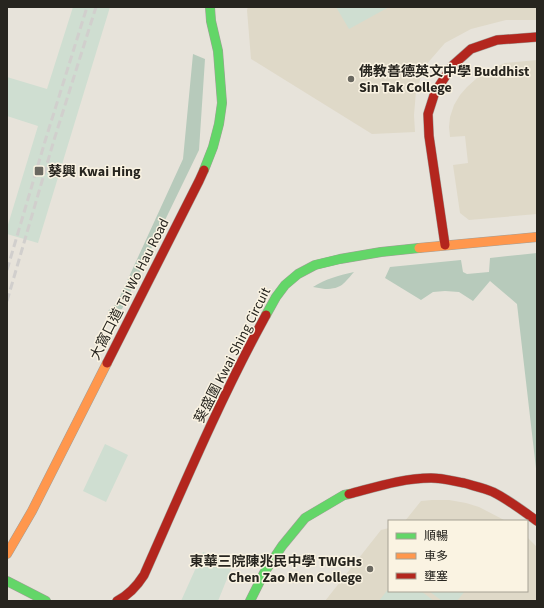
<svg xmlns="http://www.w3.org/2000/svg" width="544" height="608" viewBox="0 0 544 608" font-family="'Source Sans 3','Noto Sans TC',sans-serif">
<style>
.built{fill:#dfd9c8}
.green{fill:#cfded1}
.forest{fill:#b7cabb}
.lines{fill:none;stroke-linecap:round;stroke-linejoin:round}
.fast-casing{stroke:#a19e97;stroke-width:10}
.slow-casing{stroke:#a19e97;stroke-width:10}
.jam-casing{stroke:#a19e97;stroke-width:10}
.fast{stroke:#63d668;stroke-width:9}
.slow{stroke:#ff974d;stroke-width:9}
.jam{stroke:#b3261e;stroke-width:9}
.rail{stroke:#d1cfcd;stroke-width:3;stroke-dasharray:8 4;stroke-linecap:butt}
.poi-dot{fill:#6a6860;stroke:#faf3e2;stroke-width:1.5}
.labels{text-anchor:middle;stroke-width:3;stroke-linejoin:round;paint-order:stroke}
.poi-label{font-size:14px;font-weight:bold;fill:#27251f;stroke:#faf3e2;text-anchor:start}
.street-label{font-size:14px;fill:#27251f;stroke:#faf3e2}
</style>
<rect width="100%" height="100%" fill="#e7e3da"/>
<path class="built" d="M 248,7 L 537,7 L 537,20 L 506,20 L 471,29 L 445,43 L 425,66 L 416,91 L 414,115 L 415,132 L 372,134 L 251,59 L 247,10 Z
M 537,60 L 537,214 L 469,220 L 460,213 L 453,165 L 468,163 L 465,136 L 450,137 L 449,127 L 450,117 L 454,105 L 460,95 L 467,87 L 477,78 L 491,69 L 505,63 Z
M 432,500 L 449,500 L 466,503 L 479,507 L 506,521 L 405,521 L 421,501 Z
M 389,528 L 389,591 L 527,591 L 527,537 L 537,547 L 537,601 L 325,601 L 381,530 Z"/>
<path class="green" d="M 73,7 L 110,7 L 38,243 L 7,234 L 7,228 L 38,126 L 7,116 L 7,77 L 47,89 Z
M 336,7 L 389,7 L 349,29 Z
M 105,444 L 128,455 L 106,502 L 83,491 Z
M 203,552 L 233,564 L 218,601 L 181,601 Z
M 389,588 L 389,591 L 421,591 L 434,601 L 379,601 Z
M 429,591 L 465,591 L 457,601 L 442,601 Z"/>
<path class="forest" d="M 193,54 L 205,59 L 199,150 L 122,309 L 108,311 L 117,303 L 183,159 Z
M 537,253 L 537,477 L 517,304 L 490,281 L 473,301 L 459,292 L 445,291 L 433,292 L 421,300 L 385,278 L 390,267 L 461,260 L 463,272 L 467,274 L 489,272 L 490,258 Z
M 354,272 C 344,283 342,289 325,289 C 321,288 317,288 313,287 C 325,279 340,275 354,272 Z"/>
<g class="lines">
<g class="fast-casing">
<path id="fast" d="M 204,170 L 213,147 L 219,124 L 222,103 L 218,51 L 211,21 L 210,7
M 266,315 L 276,297 L 285,285 L 298,274 L 315,265 L 340,259 L 381,252 L 419,248
M 7,581 L 46,601
M 250,601 L 264,573 L 282,546 L 305,518 L 344,495 L 349,494"/>
</g>
<g class="slow-casing">
<path id="slow" d="M 419,248 L 537,237
M 7,554 L 32,511 L 107,363"/>
</g>
<g class="jam-casing">
<path id="jam" d="M 445,245 L 429,136 L 428,114 L 435,92 L 453,65 L 471,49 L 497,40 L 537,37
M 107,363 L 199,181 L 204,170
M 349,494 C 376,487 403,478 431,478 C 442,478 453,481 464,483 C 474,486 484,488 493,492 C 509,500 523,511 537,521
M 117,601 C 129,595 137,586 144,575 C 183,487 220,399 266,315"/>
</g>
<use href="#fast" class="fast"/>
<use href="#slow" class="slow"/>
<use href="#jam" class="jam"/>
<path class="rail" d="M 7,270 L 46,138 L 87,7
M 7,301 L 54,140 L 96,7"/>
</g>
<g class="poi-dot">
<circle cx="351" cy="79" r="4"/>
<rect x="34" y="166" width="10" height="10" rx="2"/>
<circle cx="370" cy="569" r="4"/>
</g>
<g class="labels">
<g class="poi-label">
<text x="359" y="76">佛教善德英文中學 Buddhist<tspan x="359" dy="16">Sin Tak College</tspan></text>
<text x="48" y="176">葵興 Kwai Hing</text>
<text x="362" y="566" text-anchor="end">東華三院陳兆民中學 TWGHs<tspan x="362" dy="16">Chen Zao Men College</tspan></text>
</g>
<g class="street-label">
<text transform="translate(129 289) rotate(-63)" y="5">大窩口道 Tai Wo Hau Road</text>
<text transform="translate(232 355) rotate(-63)" y="5">葵盛圍 Kwai Shing Circuit</text>
</g>
</g>
<rect width="544" height="608" fill="none" stroke="#27251f" stroke-width="16"/>
<rect x="388" y="520" width="140" height="72" fill="#faf3e2" stroke="#a6a194"/>
<rect x="396" y="533" width="20" height="6" fill="#63d668" stroke="#a6a194"/>
<text x="424" y="540" font-size="12" fill="#27251f">順暢</text>
<rect x="396" y="553" width="20" height="6" fill="#ff974d" stroke="#a6a194"/>
<text x="424" y="560" font-size="12" fill="#27251f">車多</text>
<rect x="396" y="573" width="20" height="6" fill="#b3261e" stroke="#a6a194"/>
<text x="424" y="580" font-size="12" fill="#27251f">壅塞</text>
</svg>
